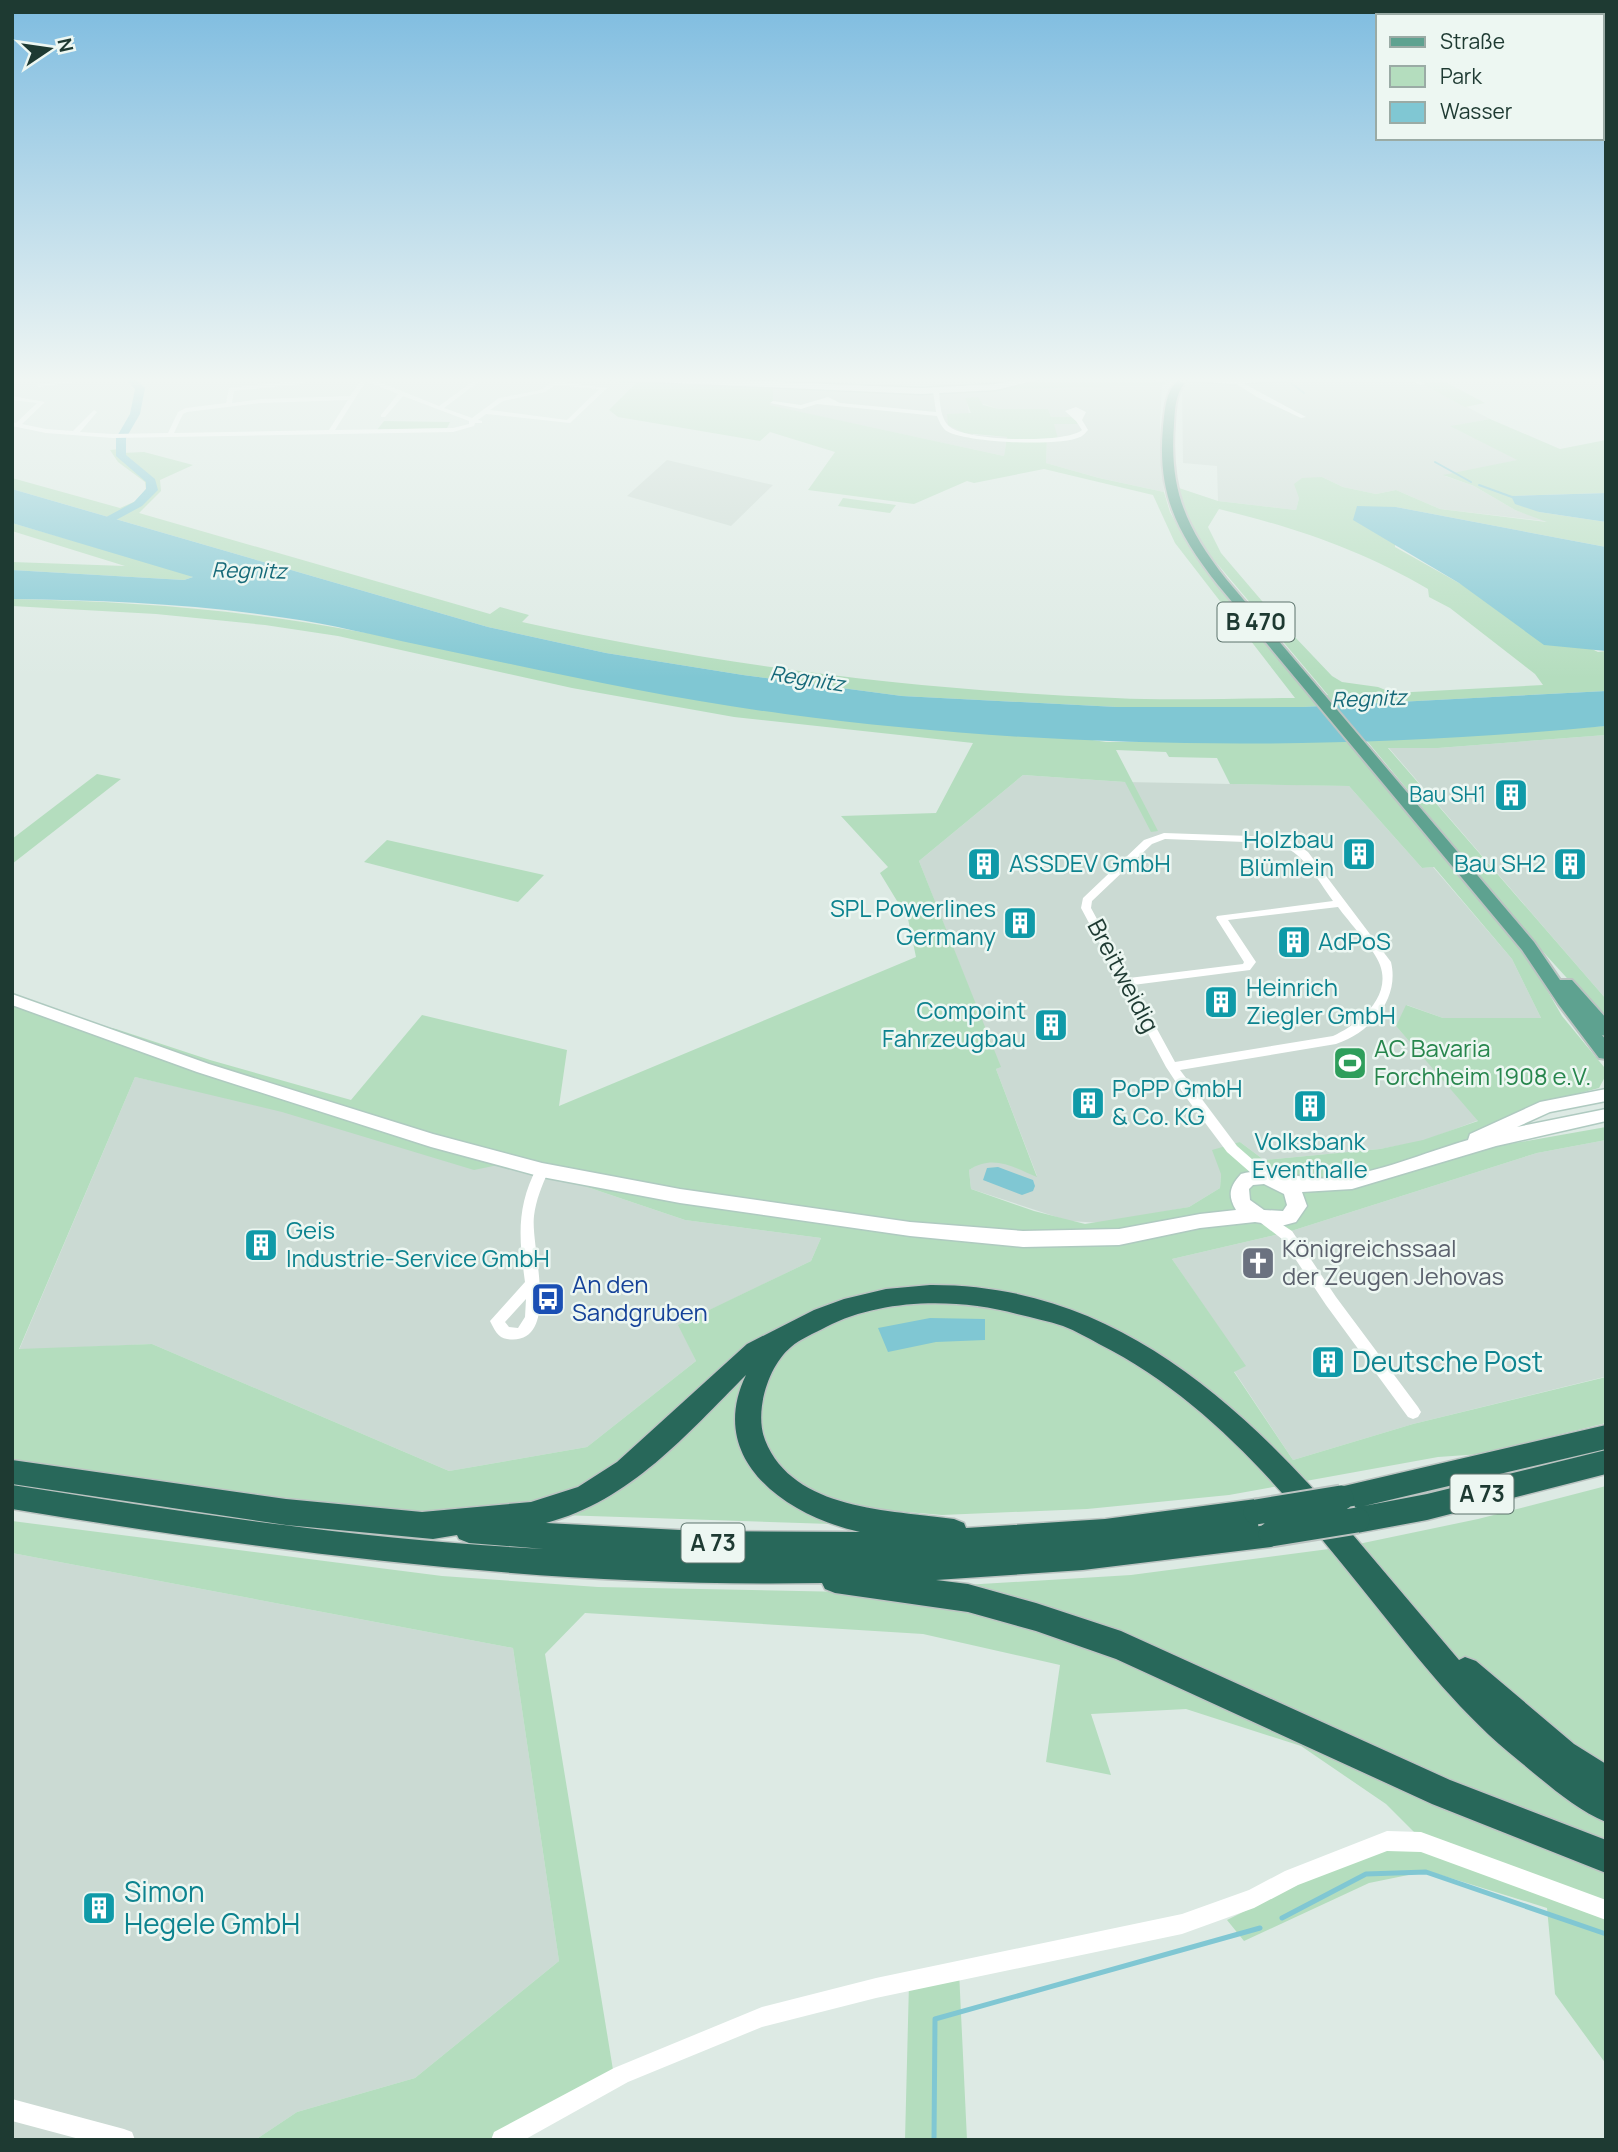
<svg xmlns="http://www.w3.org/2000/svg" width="1618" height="2152" viewBox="0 0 1618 2152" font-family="Manrope,sans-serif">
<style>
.built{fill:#cbdad3}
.green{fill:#b4ddbe;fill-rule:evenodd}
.water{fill:#80c7d3}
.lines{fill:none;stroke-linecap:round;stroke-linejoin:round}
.stream-far1{stroke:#80c7d3;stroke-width:2}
.stream{stroke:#80c7d3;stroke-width:5}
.river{fill:#80c7d3;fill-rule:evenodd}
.secondary-casing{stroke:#afcac0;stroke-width:3}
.primary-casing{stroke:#bcc4c2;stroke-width:4}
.highway-casing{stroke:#bcc4c2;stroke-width:3}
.street{fill:#fff;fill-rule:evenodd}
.secondary{fill:#fff;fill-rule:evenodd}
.primary{fill:#5ea290;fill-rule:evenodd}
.highway{fill:#28685a;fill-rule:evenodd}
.highway-bridge-casing{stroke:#bcc4c2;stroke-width:29;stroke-linecap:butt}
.highway-bridge{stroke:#28685a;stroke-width:25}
.labels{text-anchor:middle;stroke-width:5;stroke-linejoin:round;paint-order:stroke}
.far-water-label{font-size:21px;font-style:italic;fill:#156978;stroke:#edf7f2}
.far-culture-label{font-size:21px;fill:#0d838f;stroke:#edf7f2;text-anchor:end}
.shield{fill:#edf7f2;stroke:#5c736c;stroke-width:2}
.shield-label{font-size:23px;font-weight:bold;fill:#1e3a32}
.culture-label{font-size:24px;fill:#0d838f;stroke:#edf7f2;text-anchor:start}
.street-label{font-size:24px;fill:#1e3a32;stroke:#edf7f2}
.leisure-label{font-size:24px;fill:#27864d;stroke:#edf7f2;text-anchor:start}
.worship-label{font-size:24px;fill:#5b616d;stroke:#edf7f2;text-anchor:start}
.transit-label{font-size:24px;fill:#164399;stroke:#edf7f2;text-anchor:start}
.near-culture-label{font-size:28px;fill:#0d838f;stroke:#edf7f2;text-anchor:start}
</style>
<rect width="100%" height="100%" fill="#ddeae4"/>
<path class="built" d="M 1184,377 L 1410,377 L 1490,419 L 1451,426 L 1518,460 L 1445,476 L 1474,486 L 1515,510 L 1551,522 L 1440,509 L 1396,490 L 1376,494 L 1343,487 L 1322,477 L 1299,498 L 1296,510 L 1218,501 L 1217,466 L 1183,463 L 1182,388 L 1176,379 Z
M 773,385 L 992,390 L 1162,385 L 1160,422 L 1164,492 L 1099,478 L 1046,463 L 1047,438 L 1054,424 L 1079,424 L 1071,417 L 1051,417 L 1048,409 L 999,409 L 966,398 L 973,435 L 1007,437 L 1004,456 L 767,405 Z
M 667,460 L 773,485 L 731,526 L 627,496 Z
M 1606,735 L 1606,999 L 1388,747 L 1438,748 Z
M 1023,775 L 1125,782 L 1349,786 L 1422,868 L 1433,867 L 1512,959 L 1541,1018 L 1443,1018 L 1407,1005 L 1396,1026 L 1479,1120 L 1423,1141 L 1380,1149 L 1264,1160 L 1240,1142 L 1221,1174 L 1220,1188 L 1189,1207 L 1102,1223 L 1069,1221 L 971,1189 L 969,1170 L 982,1162 L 1001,1161 L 1037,1176 L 996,1069 L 1000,1067 L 919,861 Z
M 135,1077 L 513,1162 L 685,1220 L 821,1238 L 811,1261 L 679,1325 L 696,1361 L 587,1447 L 449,1471 L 152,1344 L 19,1350 Z
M 1606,1140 L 1604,1377 L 1413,1424 L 1293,1460 L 1234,1371 L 1245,1366 L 1172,1259 L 1288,1232 L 1537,1153 Z
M 12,1553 L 513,1648 L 559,1961 L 415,2078 L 297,2112 L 255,2140 L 12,2140 Z"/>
<path class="green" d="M 613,377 L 656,377 L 773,385 L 773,401 L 769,405 L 1004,456 L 1007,437 L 964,433 L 948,425 L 947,414 L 971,413 L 965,398 L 978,397 L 983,405 L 999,409 L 1048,409 L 1051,417 L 1071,417 L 1080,424 L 1054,424 L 1058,439 L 1047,438 L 1046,463 L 1099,478 L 1164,492 L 1170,512 L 1188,545 L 1313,698 L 1328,695 L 1203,547 L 1187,518 L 1179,488 L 1218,501 L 1296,510 L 1299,498 L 1294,484 L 1302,478 L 1322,477 L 1343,487 L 1376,494 L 1396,490 L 1440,509 L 1547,522 L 1515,510 L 1474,486 L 1443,475 L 1517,460 L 1450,426 L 1490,419 L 1560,449 L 1606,440 L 1606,493 L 1512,496 L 1539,512 L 1606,522 L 1606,547 L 1396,507 L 1395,547 L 1459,583 L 1598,652 L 1606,651 L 1606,691 L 1303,707 L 1117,707 L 902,696 L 743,675 L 606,653 L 488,627 L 12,489 L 12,478 L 120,508 L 136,501 L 146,489 L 145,482 L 118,462 L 110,450 L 120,449 L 122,453 L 144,452 L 193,465 L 160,480 L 161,491 L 139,513 L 490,614 L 500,607 L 529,615 L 522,622 C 717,665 915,690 1115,698 C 1175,701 1235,698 1295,698 L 1175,543 L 1153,495 L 1044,469 L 974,483 L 967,481 L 914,504 L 808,490 L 835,452 L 770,432 L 760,441 L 618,417 L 609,410 L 637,382 ZM 1219,509 C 1296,528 1359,549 1428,589 L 1429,597 L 1450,608 L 1535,674 L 1543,685 L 1393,693 L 1378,687 L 1342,682 L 1332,676 L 1274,615 L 1221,553 L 1208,527 Z
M 1036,377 L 1183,377 L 1162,385 L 992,390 Z
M 1410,377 L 1436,377 L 1485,403 L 1465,407 Z
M 384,421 L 450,422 L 447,428 L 377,430 Z
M 843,498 L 896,505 L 890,513 L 838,506 Z
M 12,523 L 185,573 L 193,577 L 184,580 L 12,570 L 12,562 L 125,566 L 12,531 Z
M 12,599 C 130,601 246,610 361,632 L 1106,742 L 1349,742 L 1521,945 L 1562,1016 L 1604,1067 L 1606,1075 L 1599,1088 L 1535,1105 L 1486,1128 L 1504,1145 L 1606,1127 L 1606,1140 L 1537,1153 L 1288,1232 L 1172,1259 L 1246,1366 L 1234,1372 L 1293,1460 L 1413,1424 L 1606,1377 L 1606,1423 L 1481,1454 L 1438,1457 L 1229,1495 L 1087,1509 L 942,1515 L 872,1509 L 831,1524 L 560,1515 L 444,1517 L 286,1499 L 12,1459 L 12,998 L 52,1015 L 116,1029 L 210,1060 L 351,1100 L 422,1015 L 567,1050 L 559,1106 L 916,957 L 908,919 L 880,873 L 888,867 L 841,816 L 936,813 L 973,743 L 734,717 L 572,688 L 338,636 L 265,625 L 156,614 L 12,606 ZM 1116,750 L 1166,752 L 1169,757 L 1217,758 L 1230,784 L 1349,786 L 1422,868 L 1434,867 L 1512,959 L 1541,1018 L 1443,1018 L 1406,1005 L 1396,1026 L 1478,1121 L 1423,1140 L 1380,1149 L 1264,1160 L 1240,1142 L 1212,1150 L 1221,1174 L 1220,1188 L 1189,1207 L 1085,1224 L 1034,1211 L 971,1189 L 969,1170 C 993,1154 1013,1167 1037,1177 L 996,1069 L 1001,1067 L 919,861 L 1023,775 L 1125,782 L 1151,832 L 1158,831 ZM 135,1077 L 282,1112 L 474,1170 L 513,1162 L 685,1220 L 821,1238 L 811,1261 L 678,1325 L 696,1361 L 587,1447 L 449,1471 L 152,1344 L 19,1349 Z
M 1606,726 L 1606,735 L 1438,748 L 1388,748 L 1606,999 L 1606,1021 L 1535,943 L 1367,741 Z
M 97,774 L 121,779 L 12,864 L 12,839 Z
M 387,840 L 544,875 L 518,902 L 364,862 Z
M 1606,1486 L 1606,2064 L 1555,1994 L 1547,1908 L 1428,1871 L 1369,1883 L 1244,1941 L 1227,1920 L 1359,1854 L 1418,1836 L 1386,1804 L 1301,1746 L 1186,1709 L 1091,1714 L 1111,1775 L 1046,1762 L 1060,1665 L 923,1634 L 585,1613 L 545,1654 L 614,2076 L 506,2140 L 255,2140 L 297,2112 L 415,2078 L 559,1961 L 513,1648 L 12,1553 L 12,1521 L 442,1576 L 598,1587 L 848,1592 L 1131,1575 L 1344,1547 L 1478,1519 Z
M 959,1971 L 967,2140 L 905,2140 L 909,1983 Z"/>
<path class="water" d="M 12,489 L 488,627 L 606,653 L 743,675 L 902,696 L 1117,707 L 1303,707 L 1606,691 L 1606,726 C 1333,752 1056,750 785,714 C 662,698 541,670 420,645 C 376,636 331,624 286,618 C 196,604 103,600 12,599 L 12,570 L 184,580 L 193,577 L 12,523 Z
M 1606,493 L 1606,522 L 1539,512 L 1515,504 L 1511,496 Z
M 1357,506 L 1396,507 L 1606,547 L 1606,651 L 1544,645 L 1459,583 L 1353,520 Z
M 998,1167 L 1033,1180 L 1035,1186 L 1033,1191 L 1022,1195 L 983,1180 L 987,1168 Z
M 930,1318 L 985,1319 L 985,1340 L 936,1342 L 888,1352 L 878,1328 Z"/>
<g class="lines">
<path class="stream-far1" d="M 1291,383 L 1304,393
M 1435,462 L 1471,482
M 1479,485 L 1512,497"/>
<path class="stream" d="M 1282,1918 L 1366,1874 L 1426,1872 L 1606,1934
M 934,2140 L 935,2019 L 1260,1928"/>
<path class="river" d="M 124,377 L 134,377 L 145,388 L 140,414 L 126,438 L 126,455 L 155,479 L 158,490 L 142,506 L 90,534 L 84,530 L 86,528 L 134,502 L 146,489 L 146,482 L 116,456 L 116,438 L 130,414 L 135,389 Z"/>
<g class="secondary-casing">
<path id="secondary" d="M 605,377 L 658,377 L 921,388 L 996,384 L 1033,377 L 1048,377 L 996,390 L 921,394 L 609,380 Z
M 1147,377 L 1166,379 L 1162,382 Z
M 1185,377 L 1295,377 L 1291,380 L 1235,384 L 1188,381 Z
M 12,994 L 209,1064 L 433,1134 L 542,1163 L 680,1189 L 910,1222 L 1023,1231 L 1119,1229 L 1200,1214 L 1236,1210 C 1227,1195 1230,1186 1241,1174 C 1270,1165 1300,1181 1332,1178 C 1379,1173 1423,1153 1468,1140 L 1470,1134 L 1540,1102 L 1606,1089 L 1606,1101 L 1550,1112 L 1517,1127 L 1606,1109 L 1606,1121 L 1496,1146 L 1352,1189 L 1302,1192 L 1307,1206 L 1296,1222 L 1281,1226 L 1255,1222 L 1200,1228 L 1119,1245 L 1023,1247 L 910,1236 L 680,1203 L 542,1177 L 431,1147 L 197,1072 L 12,1005 ZM 1264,1184 L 1284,1194 L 1287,1205 L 1283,1211 L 1264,1210 L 1250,1200 L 1249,1189 L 1253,1185 Z"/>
</g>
<g class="primary-casing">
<path id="primary" d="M 1177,381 L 1185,383 C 1175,395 1175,409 1174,424 C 1169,490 1186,528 1226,579 L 1534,942 L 1560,980 L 1572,980 L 1606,1018 L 1606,1036 L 1602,1035 L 1606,1040 L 1606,1059 L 1599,1058 L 1559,1005 L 1522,950 L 1218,585 C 1177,533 1157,494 1163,427 C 1165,410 1165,394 1177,381 Z"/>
</g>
<g class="highway-casing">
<path id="highway" d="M 930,1285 C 1110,1284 1236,1398 1347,1527 L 1343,1520 L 1347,1511 L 1357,1507 L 1341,1510 L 1331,1507 L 1327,1498 L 1331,1489 L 1606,1425 L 1606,1449 L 1364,1506 L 1427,1494 L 1606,1450 L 1606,1474 L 1427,1520 L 1357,1533 L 1348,1529 L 1459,1660 L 1465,1657 L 1476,1661 L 1574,1744 L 1606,1764 L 1606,1822 C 1574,1809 1544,1781 1518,1760 C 1463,1716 1420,1661 1376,1606 C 1297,1508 1215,1402 1099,1344 C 1088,1338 1076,1331 1063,1326 C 1048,1321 1033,1318 1017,1314 C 958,1298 882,1298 826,1327 C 815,1333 800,1339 791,1347 C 768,1366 754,1412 765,1440 C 793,1511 891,1510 954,1519 L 964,1523 L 966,1528 L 1105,1519 L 1256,1499 L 1266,1503 L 1270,1512 L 1266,1521 L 1262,1522 L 1271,1521 L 1281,1525 L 1285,1534 L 1281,1543 L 1271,1547 L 1083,1570 L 936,1580 L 968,1584 L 1036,1603 L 1121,1631 L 1450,1780 L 1606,1840 L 1606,1873 L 1432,1804 L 1116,1659 L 1036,1631 L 968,1612 L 835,1593 L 825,1589 L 822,1583 C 550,1588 281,1553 12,1509 L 12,1485 C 188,1513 365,1540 544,1549 L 469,1543 L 459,1539 L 457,1535 L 433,1539 L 286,1525 L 12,1484 L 12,1460 L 286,1499 L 422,1512 L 531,1502 L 578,1487 L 617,1462 L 747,1344 L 814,1310 L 844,1299 L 886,1289 ZM 746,1375 C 705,1460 787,1516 860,1532 L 699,1531 L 546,1523 C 630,1501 687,1434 746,1375 Z"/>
</g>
<path class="street" d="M 307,377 L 314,377 L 302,384 L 234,391 L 232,403 L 261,399 L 350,396 L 362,379 L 360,377 L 367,377 L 439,406 L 479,377 L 485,377 L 444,408 L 472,418 L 499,398 L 541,390 L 554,381 L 607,388 L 570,423 L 486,414 L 478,420 L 482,421 L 482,423 L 475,423 L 474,426 L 453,432 L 113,438 L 46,433 L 12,426 L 12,422 L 16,423 L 37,403 L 12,400 L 12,396 L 45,402 L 22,424 L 46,429 L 73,431 L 94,410 L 97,412 L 80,432 L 113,434 L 168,433 L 178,412 L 186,408 L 226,403 L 229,388 L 301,380 ZM 366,381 L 398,394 L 381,415 L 381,417 L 385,417 L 403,396 L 469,421 L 469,424 L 453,428 L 335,430 ZM 555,385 L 599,389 L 567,420 L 490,410 L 503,401 L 545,392 ZM 348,400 L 329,430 L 174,433 L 183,414 L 187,412 L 261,403 Z
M 1404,377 L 1411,377 L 1425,384 L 1420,385 Z
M 74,379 L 76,382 L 39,387 L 36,385 Z
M 1235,379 L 1306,417 L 1301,418 L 1257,397 L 1233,382 Z
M 936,389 L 939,391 C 940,402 940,419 950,427 C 967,441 1065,444 1082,430 L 1076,421 L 1065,411 L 1076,407 L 1086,412 L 1082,420 L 1088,430 C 1087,431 1082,437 1080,437 C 1061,447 962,443 945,430 C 941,426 939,421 937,416 L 817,404 L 801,409 L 770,403 L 773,401 L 801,405 L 828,397 L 840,403 L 936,412 L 933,391 Z
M 1164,833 L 1276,837 L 1294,842 L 1308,852 L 1391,962 C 1400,999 1370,1033 1336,1044 L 1180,1070 L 1237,1146 L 1269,1174 L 1271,1177 L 1269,1180 L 1259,1180 L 1227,1152 L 1185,1096 L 1166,1067 L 1081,908 L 1083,898 L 1144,840 ZM 1165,839 L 1275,843 C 1303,851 1317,879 1333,901 L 1217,916 L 1216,918 L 1244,962 L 1243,964 L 1129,978 L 1091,908 L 1092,901 L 1152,844 ZM 1338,907 C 1348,921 1375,950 1380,965 C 1392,997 1359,1024 1333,1036 L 1175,1062 L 1133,985 L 1250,970 L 1256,962 L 1228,920 Z
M 542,1165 L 547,1167 L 549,1170 C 542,1185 536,1200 534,1216 C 530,1247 563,1347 507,1339 C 498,1338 494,1329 490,1321 L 525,1282 C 519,1238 516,1208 537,1167 ZM 526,1299 L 525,1317 L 518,1328 L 509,1327 L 505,1322 Z
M 1266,1214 L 1292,1231 L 1336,1297 L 1418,1407 L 1421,1412 L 1418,1417 L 1413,1419 L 1408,1417 L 1326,1305 L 1282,1239 L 1261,1223 L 1259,1219 L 1261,1215 Z
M 1387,1831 L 1421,1832 L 1606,1900 L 1606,1920 L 1421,1852 L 1387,1851 L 1298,1885 L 1254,1908 L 1182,1934 L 876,1998 L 762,2027 L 628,2082 L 524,2140 L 491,2140 L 494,2132 L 614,2068 L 762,2007 L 876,1978 L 1182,1914 L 1249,1890 L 1285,1871 Z
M 12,2099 L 124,2129 L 132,2132 L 135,2140 L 83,2140 L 12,2121 Z"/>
<use href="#secondary" class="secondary"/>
<use href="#primary" class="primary"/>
<use href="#highway" class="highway"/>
<g class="highway-bridge-casing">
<path id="highway-bridge" d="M 1256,1512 L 1341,1498
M 1271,1534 L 1357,1520"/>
</g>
<use href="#highway-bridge" class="highway-bridge"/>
</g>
<linearGradient id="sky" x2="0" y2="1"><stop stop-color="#7ebce0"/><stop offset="0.56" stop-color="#f0f6f3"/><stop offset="1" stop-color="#f0f6f3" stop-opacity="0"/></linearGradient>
<rect width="1618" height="678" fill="url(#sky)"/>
<defs>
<g id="building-square" transform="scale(1.75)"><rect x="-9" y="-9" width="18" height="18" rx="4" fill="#0f9aa8" stroke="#edf7f2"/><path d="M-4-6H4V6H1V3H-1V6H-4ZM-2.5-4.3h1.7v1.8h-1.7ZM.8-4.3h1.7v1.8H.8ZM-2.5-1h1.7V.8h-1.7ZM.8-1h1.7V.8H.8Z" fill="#fff"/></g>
<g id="stadium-square" transform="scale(1.75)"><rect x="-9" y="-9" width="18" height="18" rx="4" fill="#2e9e5b" stroke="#edf7f2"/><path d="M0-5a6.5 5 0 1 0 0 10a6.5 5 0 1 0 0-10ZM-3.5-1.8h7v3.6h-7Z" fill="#fff"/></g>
<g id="church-square" transform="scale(1.75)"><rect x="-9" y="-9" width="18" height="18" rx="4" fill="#6b7280" stroke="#edf7f2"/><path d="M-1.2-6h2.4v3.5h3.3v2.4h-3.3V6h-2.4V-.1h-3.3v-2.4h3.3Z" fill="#fff"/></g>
<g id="bus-square" transform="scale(1.75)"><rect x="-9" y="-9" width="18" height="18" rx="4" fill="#1a4fb4" stroke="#edf7f2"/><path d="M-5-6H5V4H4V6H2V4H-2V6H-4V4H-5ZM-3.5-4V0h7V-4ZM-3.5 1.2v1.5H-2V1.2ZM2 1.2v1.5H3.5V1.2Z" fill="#fff"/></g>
</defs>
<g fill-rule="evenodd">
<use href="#building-square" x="1511" y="795"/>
<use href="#building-square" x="1359" y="854"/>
<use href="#building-square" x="984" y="864"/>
<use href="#building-square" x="1570" y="864"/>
<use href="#building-square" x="1020" y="923"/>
<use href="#building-square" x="1294" y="942"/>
<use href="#building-square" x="1221" y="1002"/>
<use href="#building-square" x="1051" y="1025"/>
<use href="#stadium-square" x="1350" y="1063"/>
<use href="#building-square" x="1088" y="1103"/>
<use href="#building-square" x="1310" y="1106"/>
<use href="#building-square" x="261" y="1245"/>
<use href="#church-square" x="1258" y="1263"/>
<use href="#bus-square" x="548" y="1299"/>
<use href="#building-square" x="1328" y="1362"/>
<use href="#building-square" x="99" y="1908"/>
</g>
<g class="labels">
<g class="far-water-label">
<text transform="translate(249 571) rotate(1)" y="7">Regnitz</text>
<text transform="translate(807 679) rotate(9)" y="7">Regnitz</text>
<text transform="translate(1369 699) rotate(-2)" y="7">Regnitz</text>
</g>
<g class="far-culture-label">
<text x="1486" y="802">Bau SH1</text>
</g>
<g class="shield">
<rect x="1217.5" y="602.5" width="77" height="39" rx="5"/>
<rect x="1450.5" y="1474.5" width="63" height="39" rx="5"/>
<rect x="681.5" y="1523.5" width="63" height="39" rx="5"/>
</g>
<g class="shield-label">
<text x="1256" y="630">B 470</text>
<text x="1482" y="1502">A 73</text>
<text x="713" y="1551">A 73</text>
</g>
<g class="culture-label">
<text x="1334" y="848" text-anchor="end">Holzbau<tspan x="1334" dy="28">Blümlein</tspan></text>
<text x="1009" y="872">ASSDEV GmbH</text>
<text x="1546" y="872" text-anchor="end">Bau SH2</text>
<text x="996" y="917" text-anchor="end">SPL Powerlines<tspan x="996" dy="28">Germany</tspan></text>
<text x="1318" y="950">AdPoS</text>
<text x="1246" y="996">Heinrich<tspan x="1246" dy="28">Ziegler GmbH</tspan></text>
<text x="1026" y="1019" text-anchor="end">Compoint<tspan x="1026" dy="28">Fahrzeugbau</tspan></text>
<text x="1112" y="1097">PoPP GmbH<tspan x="1112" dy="28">&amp; Co. KG</tspan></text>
<text x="1310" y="1150" text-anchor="middle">Volksbank<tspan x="1310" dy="28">Eventhalle</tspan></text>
<text x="286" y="1239">Geis<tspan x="286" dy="28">Industrie-Service GmbH</tspan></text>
</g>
<g class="street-label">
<text transform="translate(1123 976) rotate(62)" y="8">Breitweidig</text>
</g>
<g class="leisure-label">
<text x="1374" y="1057">AC Bavaria<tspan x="1374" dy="28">Forchheim 1908 e.V.</tspan></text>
</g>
<g class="worship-label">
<text x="1282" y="1257">Königreichssaal<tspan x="1282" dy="28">der Zeugen Jehovas</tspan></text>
</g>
<g class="transit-label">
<text x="572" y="1293">An den<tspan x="572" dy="28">Sandgruben</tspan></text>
</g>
<g class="near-culture-label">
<text x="1352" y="1372">Deutsche Post</text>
<text x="124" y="1902">Simon<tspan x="124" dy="32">Hegele GmbH</tspan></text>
</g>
</g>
<rect width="1618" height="2152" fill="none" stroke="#1e3a32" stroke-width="28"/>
<rect x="1376" y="14" width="228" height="126" fill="#edf7f2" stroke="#9aaba5" stroke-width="2"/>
<rect x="1390" y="37" width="35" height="10" fill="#5ea290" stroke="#9aaba5" stroke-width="2"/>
<text x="1440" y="49" font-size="21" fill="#1e3a32">Straße</text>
<rect x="1390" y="66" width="35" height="21" fill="#b4ddbe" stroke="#9aaba5" stroke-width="2"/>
<text x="1440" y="84" font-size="21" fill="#1e3a32">Park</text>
<rect x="1390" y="102" width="35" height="21" fill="#80c7d3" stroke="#9aaba5" stroke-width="2"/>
<text x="1440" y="119" font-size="21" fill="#1e3a32">Wasser</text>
<g transform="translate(49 49) rotate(77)" stroke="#edf7f2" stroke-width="5" paint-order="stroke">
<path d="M0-5L12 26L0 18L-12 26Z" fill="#1e3a32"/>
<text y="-10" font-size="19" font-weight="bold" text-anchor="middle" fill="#1e3a32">N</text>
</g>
</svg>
